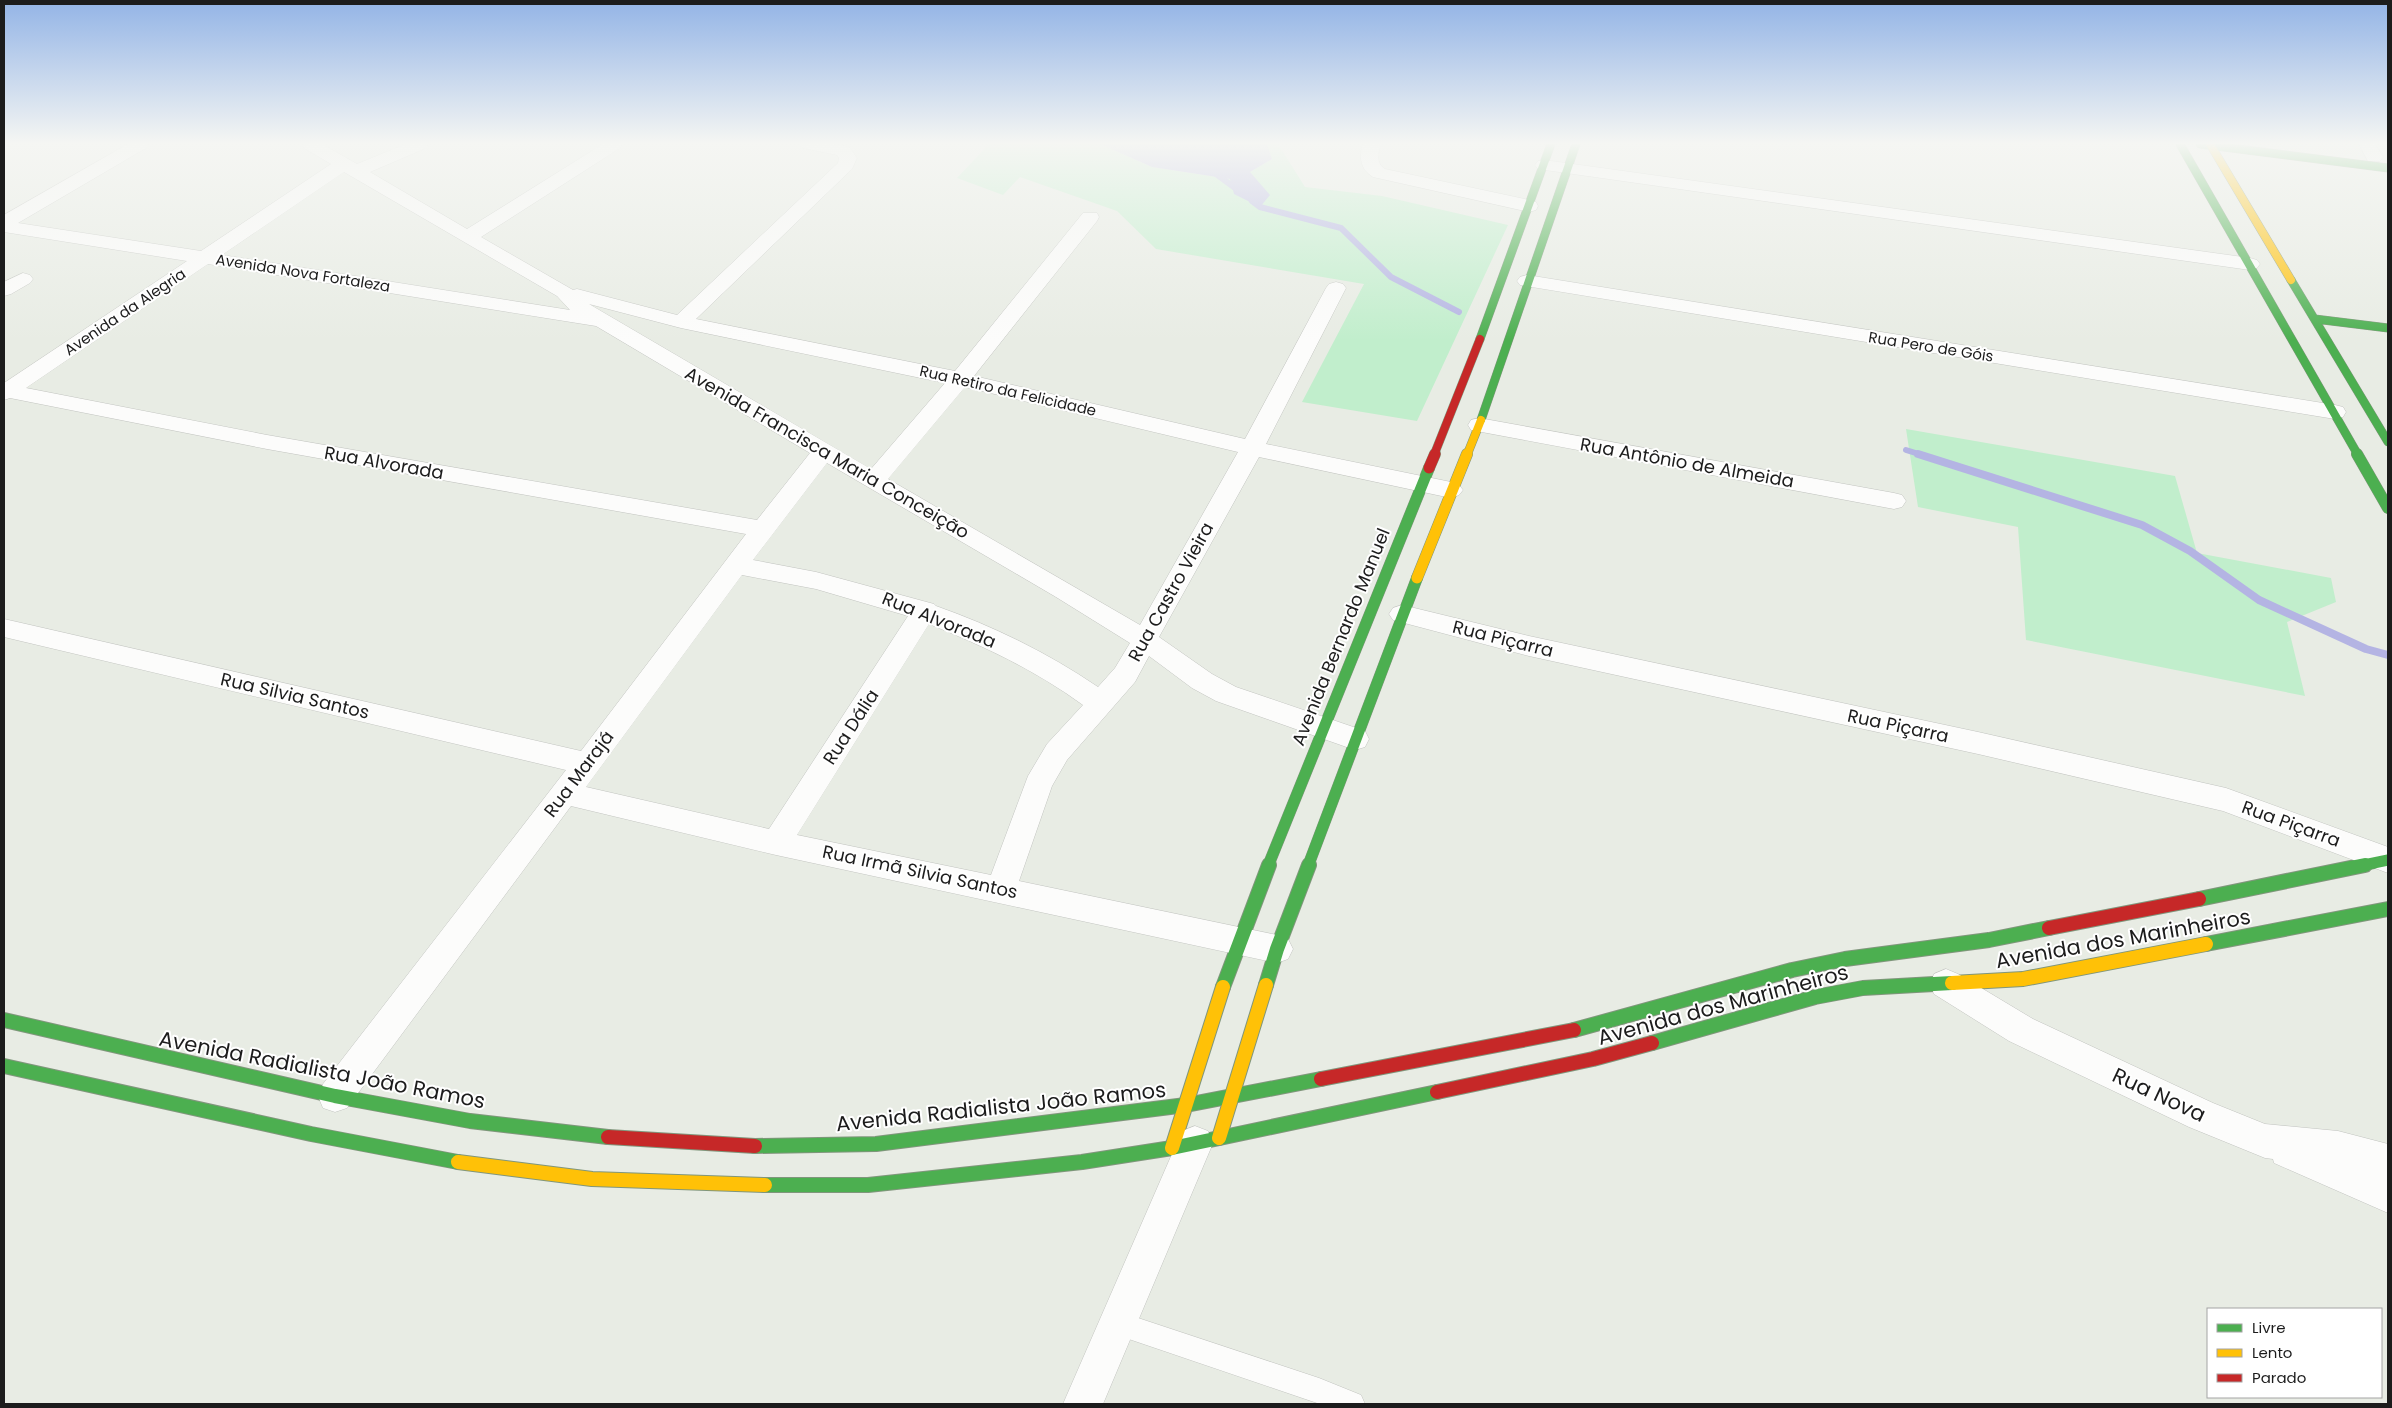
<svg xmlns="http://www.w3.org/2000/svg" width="2392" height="1408" viewBox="0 0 2392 1408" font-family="Poppins,sans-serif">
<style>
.grass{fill:#c1eecc}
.water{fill:#b4b4e3}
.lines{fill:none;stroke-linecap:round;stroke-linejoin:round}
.stream-far1{stroke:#b4b4e3;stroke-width:6}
.stream{stroke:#b4b4e3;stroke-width:8}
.lane-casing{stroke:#c2c4c0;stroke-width:1}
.street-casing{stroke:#c2c4c0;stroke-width:1}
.fast-far2-casing{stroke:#80967c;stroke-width:9}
.fast-far1-casing{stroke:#80967c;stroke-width:12}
.fast-casing{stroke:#80967c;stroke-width:16}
.slow-far2-casing{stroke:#80967c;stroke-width:9}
.slow-far1-casing{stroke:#80967c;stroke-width:12}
.slow-casing{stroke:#80967c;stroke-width:16}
.jam-far2-casing{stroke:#80967c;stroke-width:9}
.jam-far1-casing{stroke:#80967c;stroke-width:12}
.jam-casing{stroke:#80967c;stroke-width:16}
.lane{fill:#fcfcfb;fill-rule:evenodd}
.street{fill:#fcfcfb;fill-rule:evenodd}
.fast-far2{stroke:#4caf50;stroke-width:8}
.fast-far1{stroke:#4caf50;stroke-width:11}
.fast{stroke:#4caf50;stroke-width:14}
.slow-far2{stroke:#ffc107;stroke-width:8}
.slow-far1{stroke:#ffc107;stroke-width:11}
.slow{stroke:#ffc107;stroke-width:14}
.jam-far2{stroke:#c62828;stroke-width:8}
.jam-far1{stroke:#c62828;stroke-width:11}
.jam{stroke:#c62828;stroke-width:14}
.labels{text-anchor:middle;stroke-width:4;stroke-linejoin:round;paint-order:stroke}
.far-street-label{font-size:15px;fill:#1c1c1c;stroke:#fff}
.street-label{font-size:18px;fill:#1c1c1c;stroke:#fff}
.near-street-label{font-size:21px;fill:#1c1c1c;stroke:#fff}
</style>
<rect width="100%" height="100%" fill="#e8ece4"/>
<path class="grass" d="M 989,144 L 1100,144 L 1152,167 L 1230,179 L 1250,172 L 1272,159 L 1267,144 L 1278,144 L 1305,187 L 1382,196 L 1508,225 L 1417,421 L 1302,402 L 1364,284 L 1156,249 L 1117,211 L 1020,177 L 1003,195 L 957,178 Z
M 1906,429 L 2175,476 L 2197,553 L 2331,578 L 2336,602 L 2287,622 L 2305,696 L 2026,640 L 2018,527 L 1918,507 Z"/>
<path class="water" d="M 1100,144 L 1267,144 L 1272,159 L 1250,172 L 1270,195 L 1260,207 L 1234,194 L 1230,179 L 1152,167 Z"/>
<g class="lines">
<path class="stream-far1" d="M 1212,171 L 1242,193
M 1252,201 L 1260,207 L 1341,228 L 1391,277 L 1459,312
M 1906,450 L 1922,455"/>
<path class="stream" d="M 1918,454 L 2142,525 L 2190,551 L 2259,600 L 2366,649 L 2388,655"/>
<g class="lane-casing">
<path id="lane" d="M 1117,1311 L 1319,1378 L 1361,1395 L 1365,1404 L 1320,1404 L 1117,1335 L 1108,1332 L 1105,1323 L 1108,1314 Z"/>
</g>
<g class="street-casing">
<path id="street" d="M 128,144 L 149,144 L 146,148 L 18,223 L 201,251 L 331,164 L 304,148 L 302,144 L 322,144 L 357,164 L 406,144 L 428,144 L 426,148 L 370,172 L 467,229 L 603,144 L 622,144 L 620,148 L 481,237 L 573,290 L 577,289 L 677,315 L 838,163 L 839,158 L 837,155 L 803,148 L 801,144 L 833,144 L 849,147 L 857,158 L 852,169 L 696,319 L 955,371 L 1083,213 L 1097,213 L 1099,217 L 1097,221 L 974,376 L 1245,439 L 1326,288 L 1329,284 L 1336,282 L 1343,284 L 1346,288 L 1266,444 L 1451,482 L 1459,485 L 1463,490 L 1459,495 L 1451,498 L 1259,457 L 1159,637 L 1212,674 L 1236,687 L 1365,731 L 1369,739 L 1365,747 L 1355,750 L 1216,701 L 1192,688 L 1149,656 L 1135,682 L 1067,760 L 1052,786 L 1019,881 L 1277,935 L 1288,939 L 1293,949 L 1288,959 L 1277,963 L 776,855 L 571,806 L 347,1108 L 335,1112 L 323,1108 L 318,1096 L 323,1084 L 566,770 L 4,637 L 4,619 L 581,751 L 746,534 L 267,449 L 10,398 L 4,400 L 4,383 L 187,261 L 4,232 L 4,215 ZM 344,172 L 557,296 L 570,310 L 222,255 ZM 208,264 L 596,326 L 810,453 L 757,520 L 267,435 L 26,388 ZM 589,304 L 681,328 L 945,383 L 871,469 ZM 965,387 L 1238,452 L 1140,625 L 888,479 ZM 827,463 L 1056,597 L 1130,643 L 1115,668 L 1098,687 C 1048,653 993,626 936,606 L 934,604 L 816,572 L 753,560 ZM 742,575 L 816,589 L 908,616 L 769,829 L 586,787 ZM 929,624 C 984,646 1035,670 1083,705 L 1047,744 L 1028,776 L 991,875 L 797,835 Z
M 1363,144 L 1380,144 C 1379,153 1375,163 1385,169 L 1529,200 L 1536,202 L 1538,206 L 1536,210 L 1529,212 L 1373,177 C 1360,169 1359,157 1363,144 Z
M 2359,144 L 2375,144 L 2383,157 L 2380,161 L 2368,161 Z
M 1544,160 L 2250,258 L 2257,260 L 2260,264 L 2257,268 L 2250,270 L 1538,169 L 1535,165 L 1538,161 Z
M 23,273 L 30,275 L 33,279 L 30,283 L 11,294 L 4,296 L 4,282 Z
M 1527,275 L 2335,405 L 2343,407 L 2346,412 L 2343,417 L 2335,419 L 1520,285 L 1517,281 L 1520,277 Z
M 1479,418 L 1894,493 L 1902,495 L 1906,501 L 1902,507 L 1894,509 L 1471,430 L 1468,425 L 1471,420 Z
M 1402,605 L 1529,636 L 1978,732 L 2226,788 L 2388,847 L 2388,873 L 2223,811 L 1978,754 L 1529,656 L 1393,620 L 1389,614 L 1393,608 Z
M 1946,969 L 1958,974 L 2033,1019 L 2213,1103 L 2265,1124 L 2338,1131 L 2388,1144 L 2388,1213 L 2274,1163 L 2273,1159 L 2265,1158 L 2189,1127 L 2009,1041 L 1934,994 L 1930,984 L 1934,974 Z
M 1195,1126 L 1208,1131 L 1213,1143 L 1103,1404 L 1063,1404 L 1182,1131 Z"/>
</g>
<g class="fast-far2-casing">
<path id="fast-far2" d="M 2180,144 L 2358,455
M 2200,144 L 2388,168
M 2291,280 L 2388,442
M 2315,319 L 2388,328
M 1480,339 L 1551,144
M 1481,420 L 1576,144"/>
</g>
<g class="fast-far1-casing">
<path id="fast-far1" d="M 2357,454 L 2388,508
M 1268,866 L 1429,468
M 1308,866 L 1417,578
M 2359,866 L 2388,860"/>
</g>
<g class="fast-casing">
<path id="fast" d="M 2199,899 L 2365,865
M 2206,944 L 2388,909
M 1266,985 L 1277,949 L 1309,865
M 1223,987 L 1269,865
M 4,1020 L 335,1096 L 470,1121 L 608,1137
M 1574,1030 L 1792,970 L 1845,959 L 1989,940 L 2049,928
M 1652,1043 L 1815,997 L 1863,988 L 1952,983
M 4,1066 L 311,1134 L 458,1162
M 755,1146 L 876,1144 L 1186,1105 L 1321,1079
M 765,1185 L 868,1185 L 1082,1162 L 1172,1148 L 1437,1092"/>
</g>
<g class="slow-far2-casing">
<path id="slow-far2" d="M 2210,144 L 2291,280
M 1467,455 L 1481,420"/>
</g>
<g class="slow-far1-casing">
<path id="slow-far1" d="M 1417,578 L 1467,454"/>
</g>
<g class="slow-casing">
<path id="slow" d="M 1952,983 L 2023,979 L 2206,944
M 1219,1138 L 1266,985
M 1172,1148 L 1223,987
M 458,1162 L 592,1179 L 765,1185"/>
</g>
<g class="jam-far2-casing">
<path id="jam-far2" d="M 1434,455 L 1480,339"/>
</g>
<g class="jam-far1-casing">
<path id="jam-far1" d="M 1429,468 L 1435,454"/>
</g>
<g class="jam-casing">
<path id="jam" d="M 2049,928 L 2199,899
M 1321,1079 L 1574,1030
M 1437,1092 L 1593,1059 L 1652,1043
M 608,1137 L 755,1146"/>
</g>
<use href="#lane" class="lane"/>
<use href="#street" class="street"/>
<use href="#fast-far2" class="fast-far2"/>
<use href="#fast-far1" class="fast-far1"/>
<use href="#fast" class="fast"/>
<use href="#slow-far2" class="slow-far2"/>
<use href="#slow-far1" class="slow-far1"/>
<use href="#slow" class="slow"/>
<use href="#jam-far2" class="jam-far2"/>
<use href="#jam-far1" class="jam-far1"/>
<use href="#jam" class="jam"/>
</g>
<linearGradient id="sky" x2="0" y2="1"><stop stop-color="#93b4e6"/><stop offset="0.42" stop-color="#f5f6f3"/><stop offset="1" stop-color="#f5f6f3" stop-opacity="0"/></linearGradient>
<rect width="2392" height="341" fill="url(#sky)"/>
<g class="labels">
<g class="far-street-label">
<text transform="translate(303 273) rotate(9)" y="5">Avenida Nova Fortaleza</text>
<text transform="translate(125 312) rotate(-34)" y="5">Avenida da Alegria</text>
<text transform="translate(1931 347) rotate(9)" y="5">Rua Pero de Góis</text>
<text transform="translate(1008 391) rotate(13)" y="5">Rua Retiro da Felicidade</text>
</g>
<g class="street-label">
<text transform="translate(827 453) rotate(30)" y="6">Avenida Francisca Maria Conceição</text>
<text transform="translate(384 463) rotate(10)" y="6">Rua Alvorada</text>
<text transform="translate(1687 463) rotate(10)" y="6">Rua Antônio de Almeida</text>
<text transform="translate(1171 592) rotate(-61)" y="6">Rua Castro Vieira</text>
<text transform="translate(939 620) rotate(22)" y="6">Rua Alvorada</text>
<text transform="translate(1341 637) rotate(-68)" y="6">Avenida Bernardo Manuel</text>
<text transform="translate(1503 639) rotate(14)" y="6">Rua Piçarra</text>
<text transform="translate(295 696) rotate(13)" y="6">Rua Silvia Santos</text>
<text transform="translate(1898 726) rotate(12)" y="6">Rua Piçarra</text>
<text transform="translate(851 727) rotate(-57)" y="6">Rua Dália</text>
<text transform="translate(579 774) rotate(-53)" y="6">Rua Marajá</text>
<text transform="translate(2291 824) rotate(20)" y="6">Rua Piçarra</text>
<text transform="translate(920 872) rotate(12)" y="6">Rua Irmã Silvia Santos</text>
</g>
<g class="near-street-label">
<text transform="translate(2123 939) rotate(-10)" y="7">Avenida dos Marinheiros</text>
<text transform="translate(1723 1005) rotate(-15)" y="7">Avenida dos Marinheiros</text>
<text transform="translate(322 1070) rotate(11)" y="7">Avenida Radialista João Ramos</text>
<text transform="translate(2159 1095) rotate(25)" y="7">Rua Nova</text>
<text transform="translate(1001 1107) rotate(-6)" y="7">Avenida Radialista João Ramos</text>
</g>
</g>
<rect width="2392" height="1408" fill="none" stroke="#1c1c1c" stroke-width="10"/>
<rect x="2207" y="1308" width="175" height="90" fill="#ffffff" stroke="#a4a4a4"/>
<rect x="2217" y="1324" width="25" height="8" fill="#4caf50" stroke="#a4a4a4"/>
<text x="2252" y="1333" font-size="15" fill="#1c1c1c">Livre</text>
<rect x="2217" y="1349" width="25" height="8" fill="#ffc107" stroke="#a4a4a4"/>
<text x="2252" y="1358" font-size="15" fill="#1c1c1c">Lento</text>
<rect x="2217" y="1374" width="25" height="8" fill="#c62828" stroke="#a4a4a4"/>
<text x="2252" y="1383" font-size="15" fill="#1c1c1c">Parado</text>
</svg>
